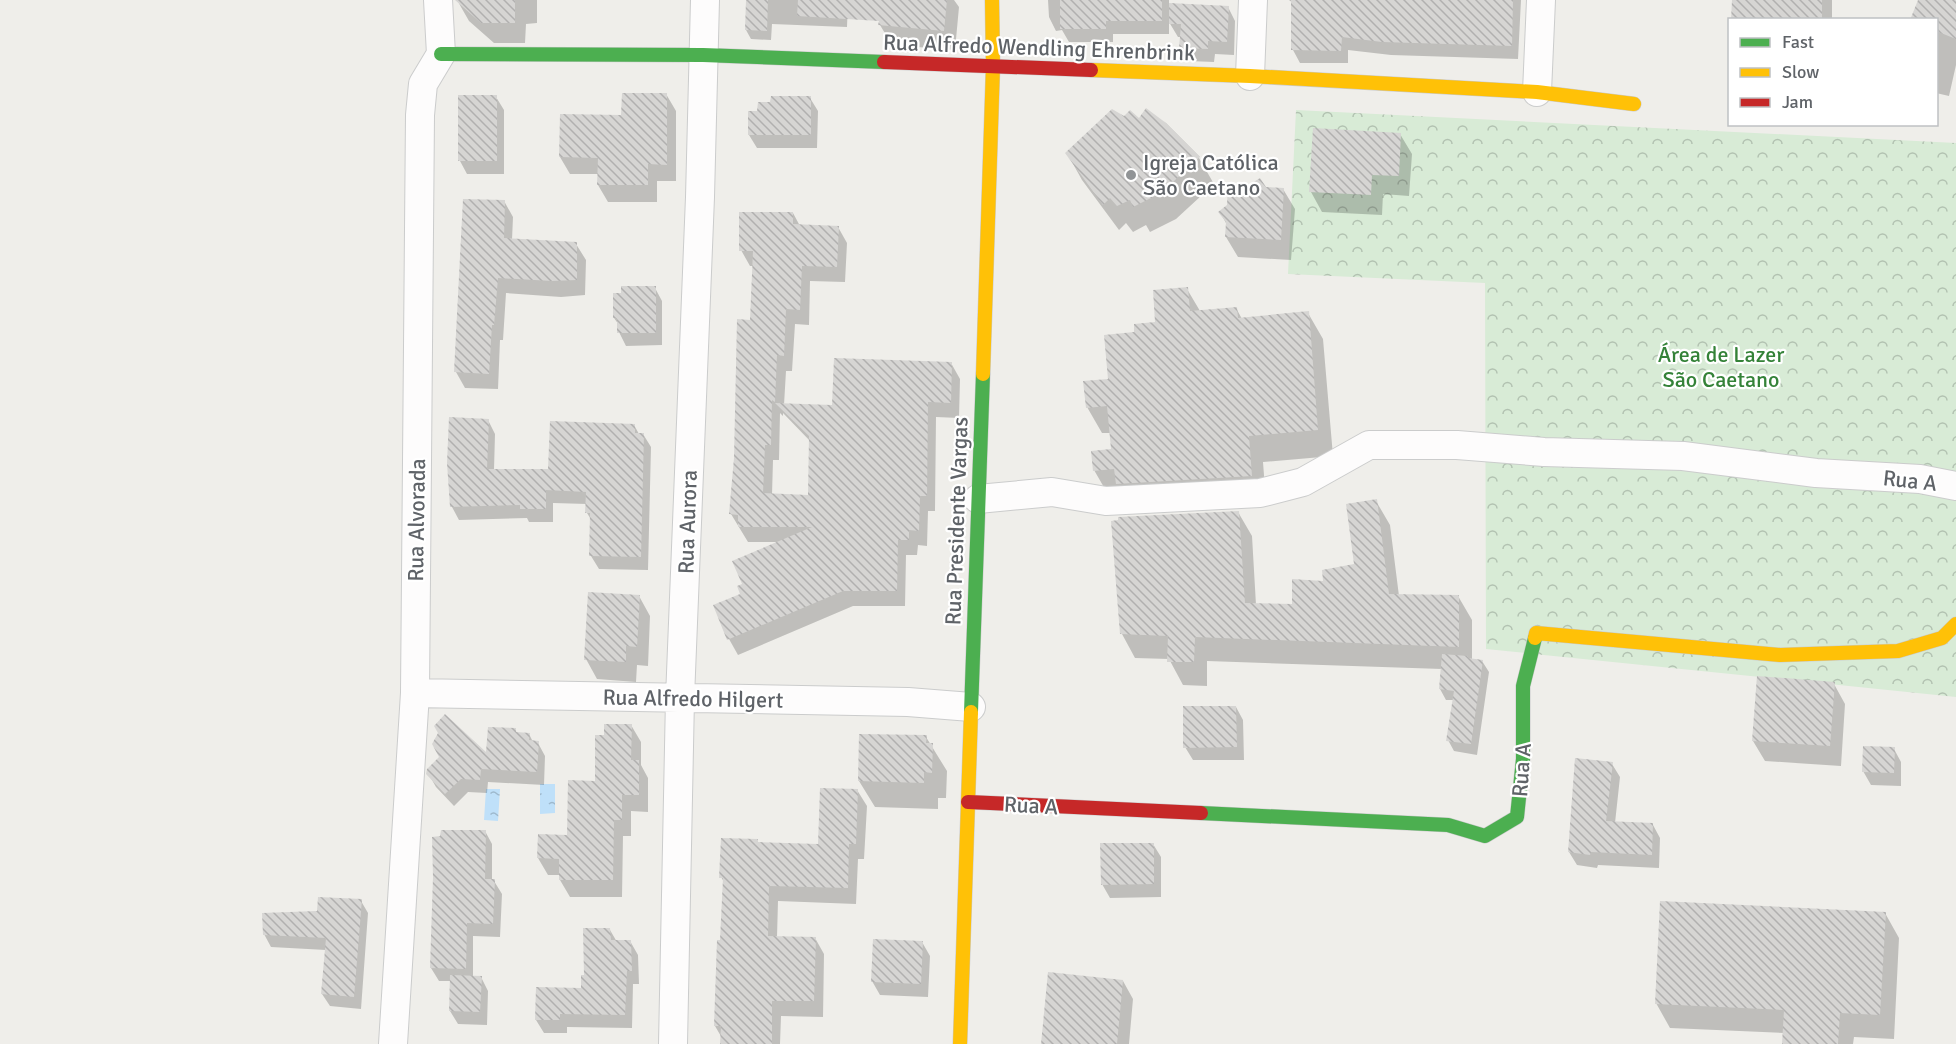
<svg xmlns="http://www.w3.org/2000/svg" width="1956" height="1044" viewBox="0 0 1956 1044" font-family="Signika,sans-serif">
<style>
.park{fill:url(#park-crowns)}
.water{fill:url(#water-ripples)}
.shadow{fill:#0003;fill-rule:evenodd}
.building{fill:url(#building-back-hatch)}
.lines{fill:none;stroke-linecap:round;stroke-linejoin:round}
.street-casing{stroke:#cbcccc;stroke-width:30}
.fast-casing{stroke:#cacacb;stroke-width:15}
.slow-casing{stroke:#cacacb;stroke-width:15}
.jam-casing{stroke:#cacacb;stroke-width:15}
.street{stroke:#fdfcfc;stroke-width:28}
.fast{stroke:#4caf50;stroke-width:14}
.slow{stroke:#ffc107;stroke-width:14}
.jam{stroke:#c62828;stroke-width:14}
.poi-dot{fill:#919496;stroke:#fff;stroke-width:2}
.labels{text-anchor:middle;stroke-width:4.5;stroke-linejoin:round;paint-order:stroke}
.street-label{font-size:22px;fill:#5f6368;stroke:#fff}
.poi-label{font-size:22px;fill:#5f6368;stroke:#fff;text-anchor:start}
.park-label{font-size:22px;fill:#348238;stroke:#fff}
</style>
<defs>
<pattern id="park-crowns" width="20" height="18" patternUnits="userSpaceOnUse" patternTransform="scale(1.5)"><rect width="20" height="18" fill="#d8ebd6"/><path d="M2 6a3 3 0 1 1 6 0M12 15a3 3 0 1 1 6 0" fill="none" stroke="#b2c2b1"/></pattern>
<pattern id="water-ripples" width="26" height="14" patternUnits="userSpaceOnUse" patternTransform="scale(1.5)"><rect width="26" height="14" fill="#bfe0f9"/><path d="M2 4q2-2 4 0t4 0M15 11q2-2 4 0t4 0" fill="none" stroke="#9eb9cd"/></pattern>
<pattern id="building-back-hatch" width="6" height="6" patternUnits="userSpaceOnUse" patternTransform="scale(1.5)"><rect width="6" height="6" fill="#d6d5d3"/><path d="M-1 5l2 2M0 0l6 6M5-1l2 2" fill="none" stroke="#b1b0af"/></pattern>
</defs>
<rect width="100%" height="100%" fill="#efeeea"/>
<path class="park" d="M 1296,110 L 1956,143 L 1956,697 L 1486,649 L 1485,283 L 1288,274 Z"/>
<path class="water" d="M 540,784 L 555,784 L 555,813 L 540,814 Z
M 486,789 L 500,789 L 498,821 L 484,820 Z"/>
<path class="shadow" d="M 457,0 L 537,0 L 537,23 L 526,24 L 525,43 L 494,43 L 469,21 Z
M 747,0 L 848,0 L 847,27 L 772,24 L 771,40 L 751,39 L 746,30 Z
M 882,0 L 954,0 L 959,7 L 955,50 L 892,45 L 880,25 Z
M 1048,0 L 1169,0 L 1169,5 L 1228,7 L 1235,21 L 1234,55 L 1215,54 L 1214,62 L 1189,61 L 1181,47 L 1181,37 L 1178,37 L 1169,22 L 1169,34 L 1113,34 L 1113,42 L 1069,42 L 1062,30 L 1056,31 L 1049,17 Z
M 1289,0 L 1521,0 L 1518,59 L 1391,55 L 1348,50 L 1348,63 L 1300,63 L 1293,50 L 1293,3 Z
M 1733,0 L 1832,0 L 1832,20 L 1732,20 Z
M 1920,0 L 1956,0 L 1956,65 L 1949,96 L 1936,93 L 1936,20 Z
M 666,94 L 676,111 L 676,181 L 657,181 L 657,202 L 608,202 L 598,185 L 599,174 L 570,174 L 560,157 L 623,117 Z
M 496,97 L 504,110 L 504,174 L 467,174 L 460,161 Z
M 810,98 L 818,111 L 817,148 L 757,148 L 749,135 L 759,113 Z
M 1124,118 L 1140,120 L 1199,158 L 1214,184 L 1176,219 L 1150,232 L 1146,225 L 1133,232 L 1126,223 L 1119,230 L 1082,180 L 1067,153 Z
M 1400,134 L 1412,154 L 1409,196 L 1383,194 L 1382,215 L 1322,212 L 1311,192 Z
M 1266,188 L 1283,189 L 1295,209 L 1291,260 L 1238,257 L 1226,237 L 1227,225 L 1220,212 Z
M 504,201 L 513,217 L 512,240 L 576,244 L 586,260 L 585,295 L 561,297 L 506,293 L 503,340 L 500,340 L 498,389 L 465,388 L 456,372 Z
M 793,213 L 800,226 L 838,227 L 847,243 L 845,282 L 810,281 L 809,325 L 795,324 L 792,371 L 786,371 L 784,405 L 834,407 L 951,363 L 960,379 L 959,418 L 936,417 L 935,511 L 928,511 L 927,546 L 918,545 L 917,555 L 906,555 L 905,606 L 853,606 L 738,655 L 729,639 L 744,585 L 780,542 L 748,542 L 731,514 L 752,322 L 754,266 L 750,266 L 741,250 ZM 780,413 L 783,416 L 783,413 L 811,442 L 809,497 L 772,495 L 773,460 L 779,460 Z
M 655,288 L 662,301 L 662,345 L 626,346 L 619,332 L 619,325 L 614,318 Z
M 1187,289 L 1200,311 L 1236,308 L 1242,319 L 1308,313 L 1323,339 L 1333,456 L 1263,462 L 1266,502 L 1109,496 L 1094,470 L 1112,451 L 1111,433 L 1102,433 L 1087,407 L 1109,380 L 1136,334 L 1157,323 Z
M 488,420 L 495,434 L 494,470 L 550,470 L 634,425 L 639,434 L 643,434 L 651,447 L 648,570 L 599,569 L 591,556 L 592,521 L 587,513 L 587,504 L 553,503 L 553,522 L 529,522 L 527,518 L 459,520 L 452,507 Z
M 1376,501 L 1390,525 L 1399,596 L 1458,596 L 1472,620 L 1472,660 L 1482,661 L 1489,672 L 1477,755 L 1454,751 L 1448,740 L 1454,700 L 1446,700 L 1440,689 L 1442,669 L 1207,661 L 1207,686 L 1183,685 L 1169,659 L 1135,658 L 1122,634 L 1238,512 L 1252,536 L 1256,605 L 1293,606 L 1325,583 L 1356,566 Z
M 639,596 L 650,616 L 648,666 L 637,665 L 636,682 L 597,679 L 586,659 Z
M 1834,684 L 1845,704 L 1841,766 L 1765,761 L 1753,741 Z
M 1236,707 L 1243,720 L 1244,760 L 1193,760 L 1185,747 Z
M 631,725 L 641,742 L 641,765 L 648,778 L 648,812 L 631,811 L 631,836 L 623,836 L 622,897 L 570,897 L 560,880 L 560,875 L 548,875 L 538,858 L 569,836 L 596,782 L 605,736 Z
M 515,730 L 518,734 L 529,734 L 533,742 L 538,743 L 545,756 L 544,785 L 488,782 L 487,793 L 468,792 L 454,806 L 436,787 L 428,773 L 487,755 Z
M 861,735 L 926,737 L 947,771 L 946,798 L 938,798 L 938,809 L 875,807 L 859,781 Z
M 1894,749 L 1901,762 L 1901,786 L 1871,785 L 1863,771 Z
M 1612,764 L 1620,777 L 1615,823 L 1653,825 L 1660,838 L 1659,868 L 1598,865 L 1597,868 L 1577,865 L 1569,852 Z
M 857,790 L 867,806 L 864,859 L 858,859 L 856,904 L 778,901 L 777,937 L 815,938 L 824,954 L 823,1017 L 781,1016 L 780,1044 L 722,1044 L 722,1038 L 715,1026 L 718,942 L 722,942 L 724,882 L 721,877 L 759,844 L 819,846 Z
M 485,831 L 492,844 L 492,881 L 494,881 L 502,894 L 500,937 L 473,936 L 473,977 L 481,977 L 488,991 L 487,1025 L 458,1024 L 450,1011 L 452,981 L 439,981 L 431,968 Z
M 1153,844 L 1161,857 L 1161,897 L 1110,898 L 1102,884 Z
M 361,901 L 368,913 L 361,1009 L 330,1006 L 322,994 L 326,950 L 271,947 L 264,934 L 318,913 Z
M 1885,913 L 1899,938 L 1894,1039 L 1854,1037 L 1853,1044 L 1784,1044 L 1784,1033 L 1670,1028 L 1656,1003 Z
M 610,930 L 617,942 L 630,941 L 638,955 L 639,984 L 633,984 L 632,1028 L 567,1027 L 567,1033 L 544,1033 L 536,1020 L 582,990 L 586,977 Z
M 922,942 L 930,956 L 928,997 L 880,995 L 872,981 Z
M 1123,981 L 1133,999 L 1129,1044 L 1043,1044 Z"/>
<path class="building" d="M 455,0 L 515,0 L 515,23 L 481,23 Z
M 746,0 L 768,0 L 767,31 L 745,30 Z
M 798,0 L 947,0 L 944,31 L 878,25 L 879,21 L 797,16 Z
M 1060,0 L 1162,0 L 1162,21 L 1106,21 L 1106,29 L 1060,29 Z
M 1291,0 L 1513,0 L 1512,46 L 1382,42 L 1342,37 L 1341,51 L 1291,50 Z
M 1732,0 L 1822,0 L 1822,20 L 1731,20 Z
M 1918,0 L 1956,0 L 1956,39 L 1936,31 L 1936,20 L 1910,20 Z
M 1169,3 L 1229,6 L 1227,42 L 1208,41 L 1208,49 L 1179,48 L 1181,24 L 1169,24 Z
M 622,93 L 667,93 L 667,165 L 648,164 L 648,185 L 597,185 L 598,158 L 559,157 L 560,114 L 621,115 Z
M 458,95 L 497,95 L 497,161 L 458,161 Z
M 771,96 L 811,96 L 811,135 L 748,135 L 748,111 L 757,111 L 758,102 L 770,102 Z
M 1146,108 L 1166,123 L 1200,157 L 1161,193 L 1133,207 L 1130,200 L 1117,206 L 1110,198 L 1103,205 L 1065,153 L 1112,109 L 1124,116 L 1130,110 L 1139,118 Z
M 1313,128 L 1401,133 L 1399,176 L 1372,175 L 1371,195 L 1309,192 Z
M 1260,178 L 1266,187 L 1284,188 L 1281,240 L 1225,237 L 1226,222 L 1218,212 L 1227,205 L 1228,184 L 1249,185 Z
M 463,199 L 505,200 L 504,238 L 577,242 L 577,280 L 552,281 L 498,278 L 494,325 L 492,325 L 489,374 L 454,372 Z
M 739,212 L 793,212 L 793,224 L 839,226 L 837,267 L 802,266 L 800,310 L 786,309 L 784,356 L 777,355 L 775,402 L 772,400 L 771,445 L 765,445 L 763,493 L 808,495 L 809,436 L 775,403 L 832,405 L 834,358 L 952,362 L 951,403 L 928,402 L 927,496 L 920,496 L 919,531 L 909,530 L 909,540 L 898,540 L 897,591 L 843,591 L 727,640 L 713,605 L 740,594 L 737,586 L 742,584 L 732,561 L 812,527 L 738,527 L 738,515 L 729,514 L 734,458 L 737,319 L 750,320 L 753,251 L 739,251 Z
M 621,286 L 656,286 L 656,333 L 617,333 L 617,318 L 613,318 L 613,293 L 621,293 Z
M 1188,287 L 1190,311 L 1237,307 L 1238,318 L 1309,311 L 1318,430 L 1249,436 L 1252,476 L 1116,484 L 1114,469 L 1093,471 L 1091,451 L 1111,449 L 1107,406 L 1086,408 L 1083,381 L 1108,379 L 1104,335 L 1134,332 L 1134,324 L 1155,322 L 1153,290 Z
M 449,417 L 489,419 L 487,469 L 548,469 L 550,421 L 635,424 L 635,433 L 644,433 L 641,557 L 589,556 L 590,513 L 585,513 L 586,492 L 546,490 L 546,509 L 520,509 L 520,505 L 450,507 L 447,463 Z
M 1377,499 L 1389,594 L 1459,595 L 1459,647 L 1195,637 L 1194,662 L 1167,662 L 1168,636 L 1120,634 L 1111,521 L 1118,520 L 1118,517 L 1239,511 L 1245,603 L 1292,604 L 1292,579 L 1323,581 L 1322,570 L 1354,564 L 1346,504 Z
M 588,592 L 640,595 L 637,647 L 626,646 L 626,662 L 584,660 Z
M 1442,654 L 1468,656 L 1468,658 L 1483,660 L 1471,744 L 1446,741 L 1454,691 L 1439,689 Z
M 1757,676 L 1835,682 L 1830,746 L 1752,741 Z
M 1183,706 L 1236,706 L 1237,747 L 1183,748 Z
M 445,714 L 486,752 L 488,727 L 516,728 L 516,732 L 530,733 L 529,740 L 539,741 L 537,772 L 481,769 L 480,780 L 461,779 L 445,794 L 426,774 L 427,769 L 439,757 L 432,744 L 438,733 L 434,726 Z
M 604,724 L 632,724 L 631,760 L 639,760 L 639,795 L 622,795 L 622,820 L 614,820 L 613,880 L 559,880 L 559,859 L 537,858 L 538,834 L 567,835 L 568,780 L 595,781 L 595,735 L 604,735 Z
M 859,734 L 927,735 L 926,743 L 933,743 L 932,773 L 924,772 L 924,783 L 858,781 Z
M 1863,746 L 1895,747 L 1894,773 L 1862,772 Z
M 1575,758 L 1613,762 L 1606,821 L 1653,823 L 1652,855 L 1591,852 L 1590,855 L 1568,852 Z
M 820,788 L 858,789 L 856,844 L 849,844 L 848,888 L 769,886 L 768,936 L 816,937 L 814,1001 L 772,1001 L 772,1044 L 720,1044 L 721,1026 L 714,1026 L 717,940 L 720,940 L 723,878 L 719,878 L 721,838 L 758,839 L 758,842 L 818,844 Z
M 441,830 L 486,830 L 485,879 L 495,879 L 493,924 L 467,923 L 466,969 L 430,968 L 433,877 L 432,837 L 440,836 Z
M 1100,843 L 1154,843 L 1154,884 L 1101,885 Z
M 318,897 L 362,899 L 354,997 L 321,994 L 326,938 L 263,935 L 262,913 L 317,911 Z
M 1660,901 L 1886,912 L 1880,1015 L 1840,1013 L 1838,1044 L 1782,1044 L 1784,1010 L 1655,1004 Z
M 583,928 L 610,928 L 611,940 L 631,940 L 632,971 L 627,971 L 625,1015 L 560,1014 L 560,1020 L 535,1020 L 536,987 L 581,988 L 581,975 L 584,975 Z
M 873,939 L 923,941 L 921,984 L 871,982 Z
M 1048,972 L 1123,980 L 1117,1044 L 1041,1044 Z
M 450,975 L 482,976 L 480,1012 L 449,1011 Z"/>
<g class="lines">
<g class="street-casing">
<path id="street" d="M 1250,76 L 1253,0
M 1537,92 L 1541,0
M 978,499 L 1052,492 L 1106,501 L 1260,493 L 1303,482 L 1369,445 L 1457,445 L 1544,452 L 1683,456 L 1816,473 L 1920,479 L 1956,486
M 415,693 L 908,702 L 971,707
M 393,1044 L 415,693 L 420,115 L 423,84 L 441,54 L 438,0
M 673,1044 L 680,698 L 700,197 L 705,0"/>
</g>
<g class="fast-casing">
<path id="fast" d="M 441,54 L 703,55 L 884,62
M 971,712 L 983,374
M 1201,813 L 1448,825 L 1485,836 L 1517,817 L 1523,759 L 1523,686 L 1535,638"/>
</g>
<g class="slow-casing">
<path id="slow" d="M 1091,70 L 1250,76 L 1537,92 L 1634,104
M 983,374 L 993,66 L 992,0
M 1535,638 L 1536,633 L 1780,655 L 1898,651 L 1942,638 L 1956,624
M 960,1044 L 971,712"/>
</g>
<g class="jam-casing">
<path id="jam" d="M 884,62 L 1091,70
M 968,802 L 1201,813"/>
</g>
<use href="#street" class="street"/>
<use href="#fast" class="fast"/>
<use href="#slow" class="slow"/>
<use href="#jam" class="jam"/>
</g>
<circle class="poi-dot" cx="1131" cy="175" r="6"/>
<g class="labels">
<g class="street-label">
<text transform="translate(1039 47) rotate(2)" y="8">Rua Alfredo Wendling Ehrenbrink</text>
<text transform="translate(1910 480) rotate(6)" y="8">Rua A</text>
<text transform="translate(416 520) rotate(-89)" y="8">Rua Alvorada</text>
<text transform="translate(956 521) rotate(-88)" y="8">Rua Presidente Vargas</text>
<text transform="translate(687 522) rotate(-88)" y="8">Rua Aurora</text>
<text transform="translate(693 698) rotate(1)" y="8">Rua Alfredo Hilgert</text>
<text transform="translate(1521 770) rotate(-86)" y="8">Rua A</text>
<text transform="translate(1031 805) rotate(3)" y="8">Rua A</text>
</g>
<g class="poi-label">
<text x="1143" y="170">Igreja Católica<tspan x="1143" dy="25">São Caetano</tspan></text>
</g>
<g class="park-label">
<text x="1721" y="362">Área de Lazer<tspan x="1721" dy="25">São Caetano</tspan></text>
</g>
</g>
<rect x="1728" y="18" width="210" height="108" fill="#ffffff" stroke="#bfc1c3" stroke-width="1.5"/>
<rect x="1740" y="38" width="30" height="9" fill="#4caf50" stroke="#bfc1c3" stroke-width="1.5"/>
<text x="1782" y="48" font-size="18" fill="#5f6368">Fast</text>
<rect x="1740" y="68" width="30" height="9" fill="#ffc107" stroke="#bfc1c3" stroke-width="1.5"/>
<text x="1782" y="78" font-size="18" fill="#5f6368">Slow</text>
<rect x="1740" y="98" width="30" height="9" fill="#c62828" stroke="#bfc1c3" stroke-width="1.5"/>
<text x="1782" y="108" font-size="18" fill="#5f6368">Jam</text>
</svg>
